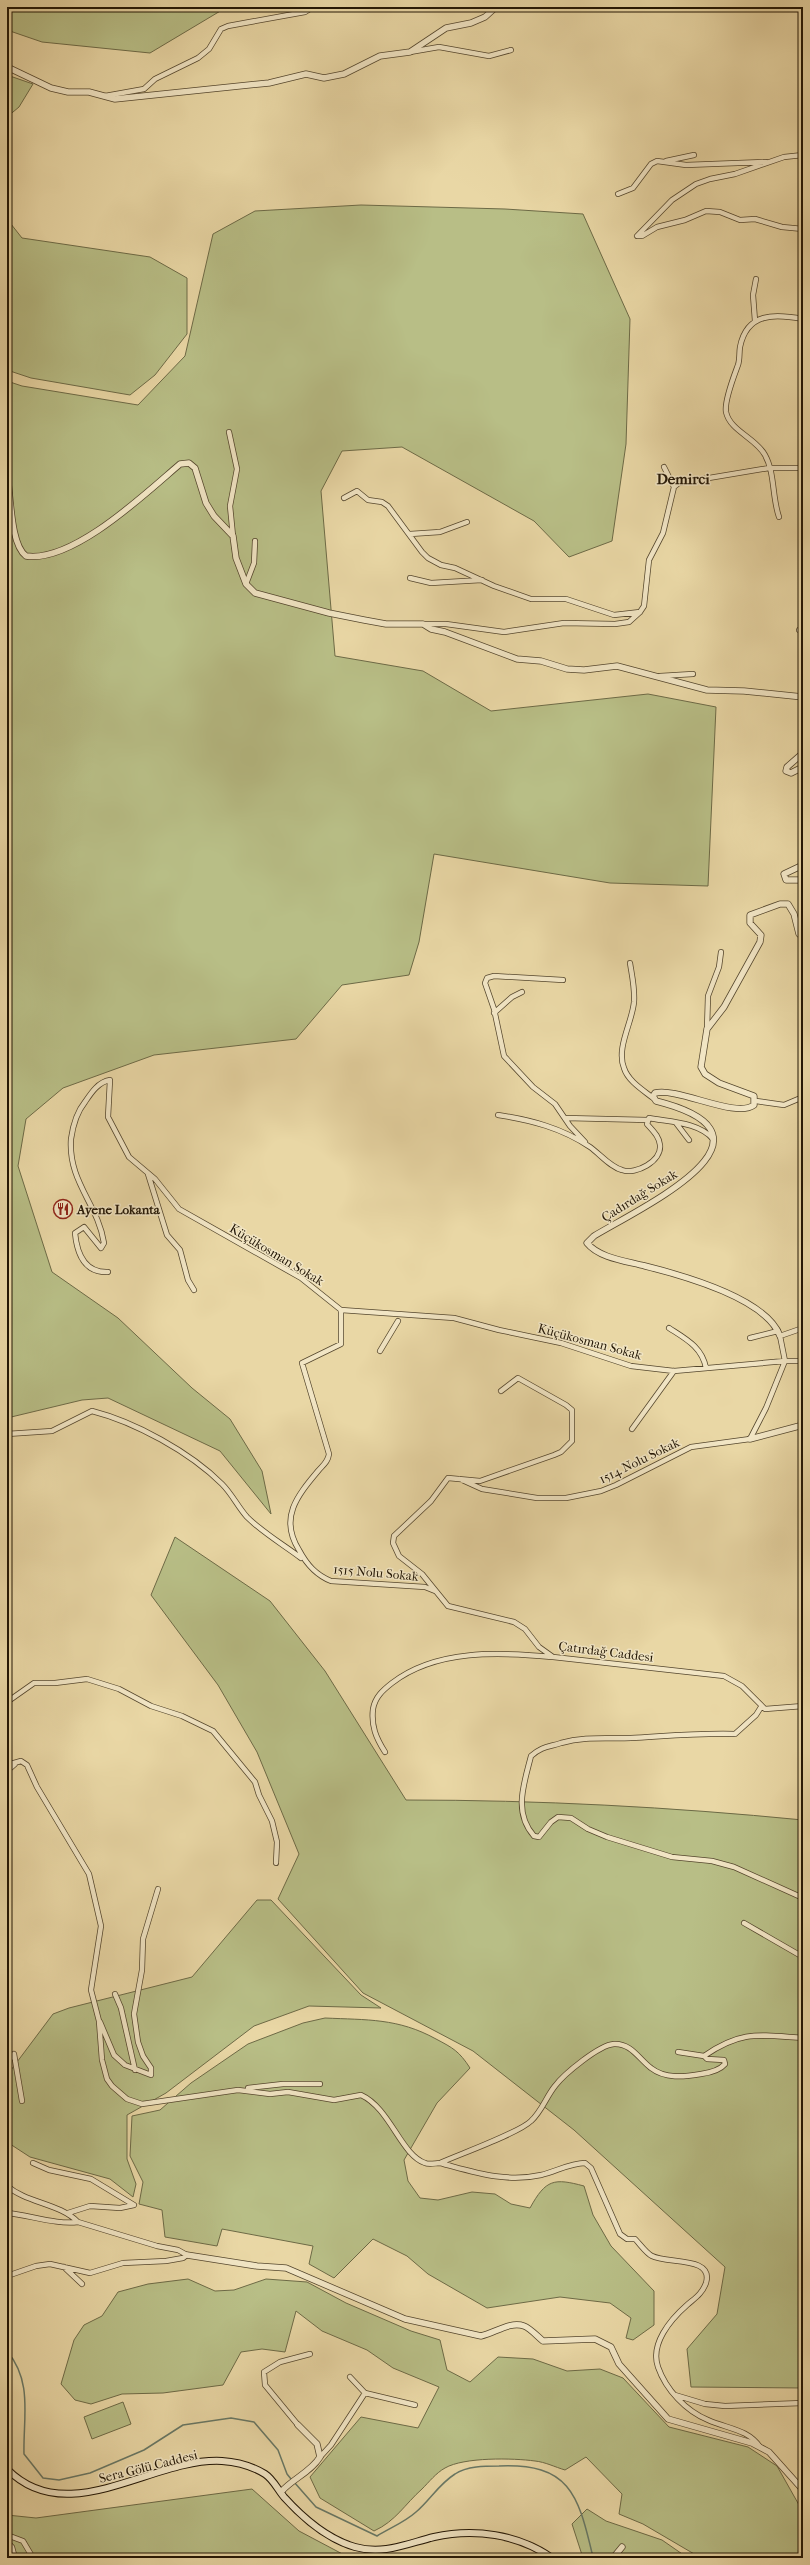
<svg xmlns="http://www.w3.org/2000/svg" width="810" height="2565" viewBox="0 0 810 2565" font-family="'IM FELL French Canon',serif">
<style>
.green{fill:#b8be86;stroke:#6d6a46}
.lines{fill:none;stroke-linecap:round;stroke-linejoin:round}
.stream{stroke:#687866;stroke-width:1.5}
.minor-casing{stroke:#54462d;stroke-width:6}
.tertiary-casing{stroke:#54462d;stroke-width:7}
.secondary-casing{stroke:#221605;stroke-width:8}
.minor{stroke:#f1e5c4;stroke-width:4.5}
.tertiary{stroke:#f1e5c4;stroke-width:5.5}
.secondary{stroke:#f1e5c4;stroke-width:6}
.labels{text-anchor:middle;stroke-width:3;stroke-linejoin:round;paint-order:stroke}
.street-label{font-size:13px;fill:#221605;stroke:#f1e5c4}
.poi-label{font-size:13px;font-weight:bold;fill:#221605;stroke:#f1e5c4;text-anchor:start}
.quarter-label{font-size:15px;font-weight:bold;fill:#221605;stroke:#f1e5c4}
</style>
<rect width="100%" height="100%" fill="#e9d7a5"/>
<filter id="stains"><feTurbulence type="fractalNoise" baseFrequency=".005" numOctaves="4"/><feColorMatrix values="0 0 0 0 .2 0 0 0 0 .09 0 0 0 0 .02 0 0 0 .5 -.17"/></filter>
<radialGradient id="worn" r=".72"><stop offset=".6" stop-color="#630" stop-opacity="0"/><stop offset="1" stop-color="#630" stop-opacity=".3"/></radialGradient>
<path class="green" d="M 7,7 L 227,7 L 150,53 L 42,42 L 7,30 Z
M 7,75 L 33,84 L 19,107 L 7,117 Z
M 361,205 L 505,209 L 583,214 L 630,319 L 626,444 L 612,541 L 569,557 L 534,521 L 402,447 L 342,451 L 321,491 L 335,656 L 423,671 L 491,711 L 648,694 L 716,707 L 708,886 L 610,883 L 434,854 L 419,942 L 409,975 L 342,985 L 296,1039 L 154,1055 L 63,1088 L 26,1119 L 18,1166 L 52,1272 L 118,1318 L 192,1388 L 230,1419 L 262,1471 L 271,1514 L 220,1451 L 108,1398 L 82,1400 L 7,1418 L 7,381 L 22,386 L 138,405 L 185,356 L 213,234 L 255,211 Z
M 7,219 L 22,238 L 150,257 L 187,278 L 187,334 L 155,375 L 130,395 L 31,378 L 7,370 Z
M 175,1537 L 270,1601 L 325,1671 L 406,1800 C 539,1800 671,1807 803,1820 L 803,2388 L 691,2387 L 687,2349 L 717,2314 L 725,2267 L 574,2130 L 473,2051 L 363,1993 L 278,1899 L 299,1854 L 257,1752 L 218,1685 L 151,1595 Z
M 257,1900 L 271,1900 L 361,1995 L 381,2008 L 309,2006 L 254,2026 L 166,2093 L 127,2115 L 127,2159 L 136,2184 L 133,2197 L 110,2179 L 30,2157 L 7,2142 L 8,2074 L 53,2014 L 69,2008 L 192,1977 Z
M 325,2018 C 367,2020 398,2018 436,2039 C 453,2048 459,2051 470,2068 L 437,2103 L 404,2160 L 408,2181 L 420,2198 L 438,2200 L 472,2192 L 495,2194 L 511,2204 L 530,2208 C 546,2179 554,2178 584,2186 L 593,2215 L 611,2246 L 654,2291 L 654,2325 L 633,2340 L 626,2338 L 631,2318 L 610,2303 L 560,2297 L 487,2308 L 428,2274 L 407,2256 L 373,2239 L 334,2278 L 309,2264 L 313,2246 L 222,2229 L 217,2246 L 165,2237 L 162,2210 L 139,2204 L 143,2182 L 130,2156 L 132,2116 L 160,2110 L 191,2083 L 248,2044 L 303,2023 Z
M 188,2279 L 215,2291 L 234,2290 L 266,2279 L 307,2282 L 346,2303 L 411,2331 L 440,2340 L 447,2370 L 470,2382 L 498,2357 L 533,2359 L 567,2371 L 600,2369 L 623,2378 L 669,2427 L 748,2447 L 777,2466 L 803,2512 L 803,2558 L 701,2558 L 643,2524 L 619,2514 L 622,2494 L 586,2457 L 565,2470 C 555,2467 545,2462 535,2461 C 513,2458 464,2457 445,2468 C 436,2473 429,2482 422,2489 C 405,2504 396,2521 374,2531 L 320,2498 L 310,2477 L 361,2417 L 418,2428 L 439,2387 L 393,2368 L 367,2350 L 322,2331 L 296,2311 L 285,2352 L 262,2349 L 241,2352 L 223,2385 L 163,2393 L 122,2394 L 91,2404 L 75,2400 L 61,2384 L 74,2340 L 84,2325 L 102,2316 L 118,2292 L 148,2284 Z
M 123,2402 L 131,2424 L 92,2439 L 84,2417 Z
M 252,2489 L 299,2531 L 350,2558 L 7,2558 L 7,2515 L 36,2518 Z
M 587,2509 L 606,2521 L 662,2540 L 688,2558 L 583,2558 L 572,2524 Z"/>
<g class="lines">
<path class="stream" d="M 7,2351 C 33,2382 23,2417 24,2454 L 43,2478 L 59,2480 L 90,2473 L 144,2450 L 183,2425 L 231,2418 L 254,2422 L 278,2450 L 287,2474 L 291,2479
M 294,2482 L 316,2507 L 377,2536 C 390,2528 405,2522 416,2512 C 430,2500 439,2484 455,2474 C 467,2466 485,2466 499,2466 C 569,2463 578,2494 592,2553 L 598,2558"/>
<g class="minor-casing">
<path id="minor" d="M 410,52 L 439,47 L 489,56 L 511,50
M 105,96 L 144,89 L 155,79 L 198,58 L 209,49 L 221,29 L 228,26 L 305,12 L 313,7
M 803,155 L 784,157 L 735,174 L 710,179 L 696,184 L 672,200 L 637,236 L 642,236 L 657,227 L 685,220 L 706,211 L 720,212 L 740,220 L 755,219 L 782,227 L 803,229
M 666,161 L 694,155
M 618,194 L 633,188 L 651,164 L 657,161 L 686,165 L 766,162
M 755,321 L 753,295 L 756,279
M 229,432 L 237,469 L 230,506 L 233,536
M 664,467 L 674,487
M 344,498 L 357,491 L 368,500 L 382,502 L 388,506 L 422,552 L 428,558 L 441,565 L 455,568 L 494,586 L 531,599 L 566,599 L 614,615 L 640,612
M 779,517 C 772,497 775,473 765,455 C 756,438 730,431 726,412 C 724,401 734,376 738,365 C 740,359 739,353 740,347 C 747,312 775,314 803,319
M 410,534 L 440,532 L 467,522
M 410,578 L 431,583 L 482,580
M 246,584 L 254,563 L 255,541
M 423,624 L 446,624 L 504,632 L 564,623 L 615,624 L 629,622 L 640,612 L 644,606 L 649,560 L 663,533 L 674,487 L 679,483 L 769,468 L 803,468
M 799,630 L 803,631
M 660,676 L 693,674
M 630,963 C 632,976 635,988 634,1002 C 632,1023 616,1048 624,1068 C 628,1081 643,1090 653,1098
M 563,980 L 494,976 L 487,978 L 485,983 L 494,1009 L 504,1056 L 533,1087 L 555,1104 L 570,1126 L 585,1142
M 494,1013 L 512,997 L 522,992
M 707,1029 L 708,996 L 719,967 L 721,952
M 756,1101 L 784,1105 L 803,1097
M 498,1115 C 531,1120 562,1128 590,1147 C 600,1154 610,1167 622,1170 C 636,1175 662,1161 660,1145 C 659,1136 653,1131 647,1124 L 649,1118 C 669,1122 699,1122 713,1139
M 565,1118 L 648,1120
M 676,1123 L 689,1140
M 148,1174 L 167,1235 L 180,1250 L 188,1280 L 194,1290
M 108,1272 C 85,1273 77,1254 75,1233 L 84,1227 L 101,1248 L 104,1243 C 98,1204 68,1182 71,1139 C 73,1125 76,1113 85,1102 C 91,1093 98,1082 110,1080 L 108,1117 L 129,1157 L 155,1179 L 179,1209 L 301,1278 L 341,1310 L 454,1318 L 499,1330 L 561,1343 L 631,1366 L 674,1371 L 785,1361 L 766,1408 L 750,1439 L 691,1447 L 616,1485 L 601,1491 L 566,1498 L 537,1498 L 482,1489 L 460,1479
M 341,1310 L 341,1344 L 302,1363 L 329,1454 C 328,1462 323,1465 318,1471 C 297,1496 279,1518 299,1550 C 307,1565 316,1575 331,1581 L 425,1587 L 435,1591
M 669,1328 C 686,1339 702,1347 706,1368
M 803,1328 L 780,1336 L 785,1361 L 803,1361
M 750,1338 L 778,1331
M 380,1351 L 398,1321
M 501,1391 L 518,1378 L 566,1405 L 572,1410 L 572,1441 L 561,1452 L 554,1455 L 480,1481 L 448,1478 L 431,1501 L 394,1536 L 393,1543 L 399,1556 L 422,1574 L 448,1606 L 514,1622 L 525,1629 L 539,1647 L 553,1657 L 724,1676 L 742,1686 L 765,1709 L 803,1706
M 632,1429 L 674,1371
M 7,1434 L 52,1431 L 92,1411 C 135,1422 190,1452 222,1484 C 232,1494 238,1507 247,1517 C 263,1533 284,1545 301,1558
M 7,1702 L 34,1683 L 55,1683 L 87,1679 L 119,1689 L 151,1706 L 182,1716 L 213,1731 L 255,1782 L 259,1795 L 272,1821 L 277,1842 L 276,1863
M 761,1707 L 756,1715 L 735,1734 C 697,1733 667,1736 631,1738 C 606,1739 585,1736 561,1743 C 549,1747 542,1746 531,1756 C 524,1784 513,1812 534,1836 L 539,1837 L 551,1822 L 558,1817 L 571,1818 L 588,1829 L 607,1837 L 672,1857 L 712,1861 L 734,1867 L 803,1898
M 385,1752 C 376,1738 371,1726 373,1709 C 375,1697 383,1690 392,1683 C 436,1649 499,1652 552,1657
M 7,1765 L 21,1761 L 27,1765 L 37,1787 L 89,1874 L 101,1926 L 91,1990 L 99,2021 L 102,2060 L 107,2079 L 112,2086 L 127,2099 L 142,2104 L 238,2090 L 270,2094 L 288,2092 L 334,2100 L 361,2095 C 390,2108 401,2155 425,2163 C 429,2165 436,2163 440,2163 C 460,2154 519,2133 531,2121 C 542,2111 546,2097 555,2086 C 564,2074 599,2045 614,2044 C 631,2043 639,2059 651,2068 C 665,2079 684,2077 701,2074 C 708,2073 720,2070 725,2064 L 724,2060 L 707,2059 L 704,2056
M 7,1771 L 15,1764
M 744,1923 L 803,1957
M 115,1994 L 121,2008 L 135,2070
M 100,2022 L 114,2055 L 125,2065 L 151,2075 L 151,2068 L 143,2056 L 138,2042 L 134,2014 L 142,1970 L 143,1939 L 158,1889
M 678,2052 L 704,2056 C 742,2030 759,2035 803,2038
M 7,2062 L 14,2054 L 22,2101
M 248,2088 L 283,2084 L 320,2084
M 33,2163 L 49,2170 L 91,2179 L 134,2205 L 120,2208 L 90,2206 L 68,2213
M 440,2163 C 474,2172 505,2183 541,2175 C 555,2172 570,2163 585,2163 L 591,2168 L 620,2234 L 627,2239 L 635,2239 C 640,2244 646,2253 652,2256 C 667,2264 714,2256 706,2283 C 702,2294 695,2298 687,2305 C 670,2320 650,2344 658,2367 C 666,2390 686,2411 708,2420 C 728,2429 748,2429 760,2447
M 7,2186 C 27,2203 59,2203 78,2222 L 157,2246 L 178,2250 L 187,2255 L 183,2258 L 166,2261 L 123,2263 L 90,2273 L 50,2264 L 36,2266 L 7,2276
M 7,2213 C 29,2215 57,2225 78,2222
M 64,2267 L 82,2284
M 350,2377 L 365,2393 L 415,2405
M 675,2395 L 705,2404 L 725,2406 L 803,2403
M 298,2425 L 265,2385 L 264,2372 L 280,2362 L 310,2354
M 320,2457 L 331,2445 L 365,2393
M 7,2535 L 23,2541 L 33,2558
M 7,2542 L 12,2547 L 15,2558"/>
</g>
<g class="tertiary-casing">
<path id="tertiary" d="M 7,67 L 51,88 L 68,92 L 89,92 L 115,99 L 269,83 L 306,74 L 324,78 L 344,74 L 380,56 L 410,52 L 446,28 L 471,23 L 485,17 L 496,7
M 7,475 C 11,495 10,544 26,556 C 73,563 146,493 180,464 L 189,463 L 195,468 L 206,503 L 214,516 L 233,536 L 236,558 L 246,584 L 255,593 L 329,613 L 364,620 L 386,624 L 423,624 L 431,629 L 445,632 L 517,659 L 541,661 L 567,669 L 584,670 L 617,666 L 707,690 L 744,691 L 803,697
M 803,753 L 787,767 L 786,771 L 791,773 L 803,767
M 803,865 L 784,874 L 786,880 L 803,880
M 780,1336 C 766,1298 681,1275 645,1266 C 626,1261 599,1258 587,1243 L 594,1236 C 642,1207 796,1136 656,1101 L 653,1096 L 655,1093 C 678,1087 736,1119 754,1105 L 754,1096 L 719,1083 L 705,1074 L 701,1067 L 707,1029 L 724,1007 L 760,942 L 761,935 L 750,923 L 750,915 L 780,904 L 788,904 L 794,914 L 799,934 L 803,937
M 750,1439 L 803,1425
M 187,2255 L 257,2266 L 286,2268 L 405,2319 L 481,2336 C 495,2333 510,2321 524,2326 C 530,2328 538,2337 543,2341 L 595,2339 L 611,2347 L 619,2364 L 668,2419 L 752,2443 L 769,2452 L 803,2490
M 281,2492 C 292,2479 311,2472 320,2457 L 317,2444 L 298,2425
M 613,2558 L 622,2547"/>
</g>
<g class="secondary-casing">
<path id="secondary" d="M 7,2469 C 68,2531 153,2457 222,2461 C 237,2462 252,2466 265,2474 C 273,2479 278,2490 284,2497 C 303,2518 327,2539 355,2547 C 383,2555 406,2544 434,2537 C 474,2528 518,2534 552,2558"/>
</g>
<use href="#minor" class="minor"/>
<use href="#tertiary" class="tertiary"/>
<use href="#secondary" class="secondary"/>
</g>
<defs>
<g id="restaurant-ring" transform="scale(1)"><circle r="9.5" fill="#f1e5c4" stroke="#8f2418" stroke-width="1.5"/><path d="M-5-6h1v4h1v-4h1v4h1v-4h1v5L-1.5 .5V6h-2V.5L-5-1ZM5-6V6H3V1.5H1.5Q1.5-4 5-6Z" fill="#8f2418"/></g>
</defs>
<g fill-rule="evenodd">
<use href="#restaurant-ring" x="63" y="1209"/>
</g>
<g class="labels">
<g class="street-label">
<text transform="translate(639 1195) rotate(-32)" y="5">Çadırdağ Sokak</text>
<text transform="translate(277 1254) rotate(31)" y="5">Küçükosman Sokak</text>
<text transform="translate(590 1341) rotate(15)" y="5">Küçükosman Sokak</text>
<text transform="translate(639 1460) rotate(-26)" y="5">1514 Nolu Sokak</text>
<text transform="translate(376 1572) rotate(5)" y="5">1515 Nolu Sokak</text>
<text transform="translate(606 1651) rotate(7)" y="5">Çatırdağ Caddesi</text>
<text transform="translate(148 2466) rotate(-14)" y="5">Sera Gölü Caddesi</text>
</g>
<g class="poi-label">
<text x="77" y="1214">Ayene Lokanta</text>
</g>
<g class="quarter-label">
<text x="683" y="484">Demirci</text>
</g>
</g>
<rect width="810" height="2565" fill="none" stroke="#e9d7a5" stroke-width="24"/>
<rect x="8" y="8" width="794" height="2549" fill="none" stroke="#221605" stroke-width="2"/>
<rect x="12" y="12" width="786" height="2541" fill="none" stroke="#221605"/>
<rect width="100%" height="100%" filter="url(#stains)"/>
<rect width="100%" height="100%" fill="url(#worn)"/>
</svg>
